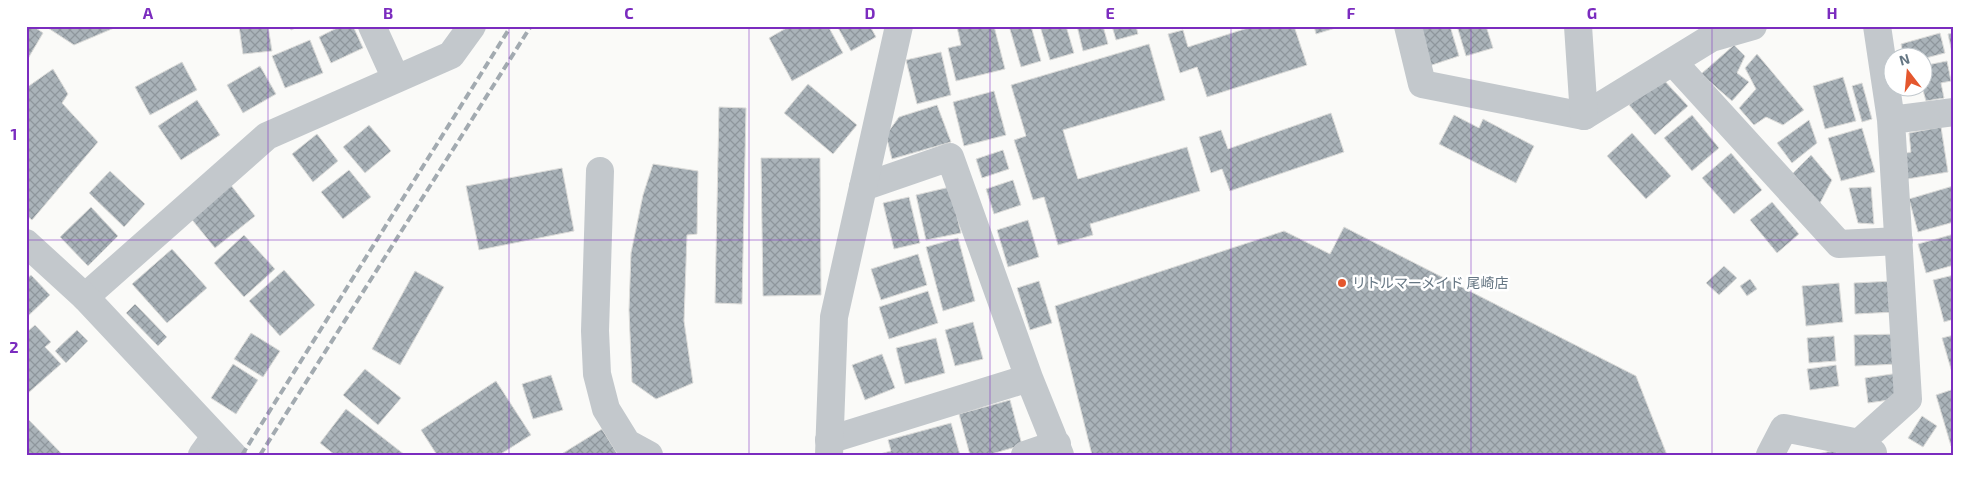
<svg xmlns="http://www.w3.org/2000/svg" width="1980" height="481" viewBox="0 0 1980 481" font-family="'Exo 2','Noto Sans JP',sans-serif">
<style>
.building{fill:url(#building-cross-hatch);stroke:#dcdcda}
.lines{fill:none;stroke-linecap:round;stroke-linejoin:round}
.minor{stroke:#c3c8cc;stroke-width:28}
.tertiary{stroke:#c3c8cc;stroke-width:28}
.rail{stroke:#a2aab0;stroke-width:4;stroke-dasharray:8 4;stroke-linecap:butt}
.grid{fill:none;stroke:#7b2cbf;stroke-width:1;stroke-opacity:0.55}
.poi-dot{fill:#e4572e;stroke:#fff;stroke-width:2}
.labels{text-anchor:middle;stroke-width:5;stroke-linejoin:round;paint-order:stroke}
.poi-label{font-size:14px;fill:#657683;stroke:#fff;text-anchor:start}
.neatline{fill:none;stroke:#7b2cbf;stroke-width:2}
.grid-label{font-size:16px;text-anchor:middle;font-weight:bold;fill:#7b2cbf}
</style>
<defs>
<pattern id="building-cross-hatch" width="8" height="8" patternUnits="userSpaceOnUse" patternTransform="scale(1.25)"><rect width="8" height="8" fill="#aab3b9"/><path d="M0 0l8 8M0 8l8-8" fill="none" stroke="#8e969c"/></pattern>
</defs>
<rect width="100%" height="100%" fill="#fafaf8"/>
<path class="building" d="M 26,26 L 33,26 L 43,33 L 26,62 Z
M 45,26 L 113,26 L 114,28 L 74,45 Z
M 239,26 L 268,26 L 272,51 L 243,54 Z
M 289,26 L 300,26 L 291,30 Z
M 341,26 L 353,26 L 363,48 L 331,63 L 319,37 Z
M 790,26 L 828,26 L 843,53 L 792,81 L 769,38 Z
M 837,26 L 870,26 L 876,37 L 851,51 Z
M 994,26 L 1005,69 L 956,81 L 948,48 L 961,45 L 957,27 Z
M 1009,26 L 1031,26 L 1041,61 L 1021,67 Z
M 1040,26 L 1066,26 L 1074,53 L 1050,60 Z
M 1077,26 L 1103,26 L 1108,44 L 1083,51 Z
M 1112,26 L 1136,26 L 1138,34 L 1116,40 Z
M 1254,26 L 1294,26 L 1307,65 L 1207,97 L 1197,67 L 1180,73 L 1168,34 L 1183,30 L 1188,47 Z
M 1314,26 L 1342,26 L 1316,34 Z
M 1423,26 L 1450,26 L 1459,56 L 1429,66 L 1418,28 Z
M 1457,26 L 1486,26 L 1493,48 L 1466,56 Z
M 1940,33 L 1945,53 L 1922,59 L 1904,58 L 1901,44 Z
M 1954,33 L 1954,62 L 1948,34 Z
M 310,40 L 323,73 L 285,88 L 272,56 Z
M 1149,44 L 1165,100 L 1063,130 L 1078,179 L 1187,147 L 1200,191 L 1090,224 L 1093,235 L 1058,245 L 1044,197 L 1033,200 L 1014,140 L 1026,136 L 1011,85 Z
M 1734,45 L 1745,56 L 1737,73 L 1749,82 L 1732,101 L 1701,74 Z
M 941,52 L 951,95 L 917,104 L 906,60 Z
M 1757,54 L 1804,110 L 1783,125 L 1766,117 L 1754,125 L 1739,108 L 1756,89 L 1745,68 Z
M 1947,61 L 1951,81 L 1941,83 L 1944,98 L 1926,101 L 1922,87 L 1922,66 Z
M 182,62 L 197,90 L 150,115 L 135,87 Z
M 260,66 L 276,94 L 243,113 L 227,85 Z
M 53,69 L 68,94 L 62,103 L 98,142 L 32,220 L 26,215 L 26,88 Z
M 1661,77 L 1688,106 L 1655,135 L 1629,105 Z
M 1843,77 L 1856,121 L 1825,129 L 1813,86 Z
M 1862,83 L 1872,119 L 1862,122 L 1852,86 Z
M 808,84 L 857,125 L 833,154 L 784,113 Z
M 994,91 L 1006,135 L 964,146 L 953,102 Z
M 197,100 L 220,135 L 181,160 L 158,126 Z
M 937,105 L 951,142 L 892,159 L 886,135 L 899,117 Z
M 719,107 L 746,108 L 742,304 L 715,303 Z
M 1331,113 L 1344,152 L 1230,191 L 1222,169 L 1211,173 L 1199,137 L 1221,130 L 1228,149 Z
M 1454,115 L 1479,128 L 1483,119 L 1534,146 L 1516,183 L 1439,144 Z
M 1692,115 L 1719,148 L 1692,171 L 1664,138 Z
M 1809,120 L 1817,143 L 1792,163 L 1777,143 Z
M 369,125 L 391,151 L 365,173 L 343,147 Z
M 1941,127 L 1948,172 L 1907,179 L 1903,154 L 1911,152 L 1909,133 Z
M 1862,128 L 1875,172 L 1841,181 L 1828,138 Z
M 1632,133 L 1671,176 L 1646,199 L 1607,156 Z
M 317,134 L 338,161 L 313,182 L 292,154 Z
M 1003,150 L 1009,169 L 982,178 L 976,159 Z
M 1731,153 L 1762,190 L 1734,214 L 1702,178 Z
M 1811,155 L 1832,180 L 1819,205 L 1792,174 Z
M 761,158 L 820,158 L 821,295 L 763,296 Z
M 653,164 L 698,171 L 697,234 L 687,235 L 684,321 L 693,383 L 656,399 L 632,382 L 629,310 L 631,253 L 643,195 Z
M 562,168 L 574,231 L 479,250 L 466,186 Z
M 349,170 L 371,197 L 343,219 L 321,192 Z
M 110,171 L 145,204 L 124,227 L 89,193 Z
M 1013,180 L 1021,205 L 994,214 L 986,189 Z
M 230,184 L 255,216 L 215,248 L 189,216 Z
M 1953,186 L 1954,222 L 1918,232 L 1909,199 Z
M 950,187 L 961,233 L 926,240 L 916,195 Z
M 1871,187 L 1874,224 L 1858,223 L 1849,188 Z
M 909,197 L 920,243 L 894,249 L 883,203 Z
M 1772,202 L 1799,234 L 1777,253 L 1750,220 Z
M 91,207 L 118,236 L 88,266 L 60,237 Z
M 1028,220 L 1039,257 L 1008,267 L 997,230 Z
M 1344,227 L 1636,376 L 1667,455 L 1092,455 L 1055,306 L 1284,231 L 1330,254 Z
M 1954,234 L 1954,265 L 1926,273 L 1918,244 Z
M 244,235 L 275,269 L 244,297 L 214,263 Z
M 958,238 L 975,301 L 943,311 L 926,247 Z
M 172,249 L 207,288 L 167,323 L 132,284 Z
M 918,254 L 927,285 L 881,300 L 871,269 Z
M 1724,266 L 1737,278 L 1719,295 L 1706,283 Z
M 284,270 L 315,305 L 280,336 L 249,301 Z
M 415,271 L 444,287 L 400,365 L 372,349 Z
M 31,275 L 50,295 L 26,318 L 26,279 Z
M 1954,275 L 1954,319 L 1944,322 L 1933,280 Z
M 1750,279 L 1757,289 L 1747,296 L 1740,286 Z
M 1039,281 L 1052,323 L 1030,330 L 1017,288 Z
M 1894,281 L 1895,312 L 1855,314 L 1854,283 Z
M 1839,283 L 1843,322 L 1806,326 L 1802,286 Z
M 928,291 L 938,323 L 889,339 L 879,307 Z
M 135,304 L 167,337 L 158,346 L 126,313 Z
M 973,322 L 983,359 L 955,366 L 945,330 Z
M 35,325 L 51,342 L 45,347 L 61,364 L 27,394 L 26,333 Z
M 77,330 L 88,341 L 66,363 L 55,351 Z
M 251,333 L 280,351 L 263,377 L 234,359 Z
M 1899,334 L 1900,364 L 1855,366 L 1854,335 Z
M 1954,335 L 1954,375 L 1953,376 L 1942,338 Z
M 1834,336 L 1836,361 L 1809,363 L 1807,338 Z
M 936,338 L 945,373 L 905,384 L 896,348 Z
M 882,354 L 895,388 L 865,400 L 852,365 Z
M 233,364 L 258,380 L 236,414 L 211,398 Z
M 1836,365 L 1839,386 L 1810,390 L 1807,369 Z
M 365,369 L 401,398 L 378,425 L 343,395 Z
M 1899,373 L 1902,398 L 1868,403 L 1865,378 Z
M 551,375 L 563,410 L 533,419 L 522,384 Z
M 496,381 L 531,435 L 499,455 L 437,455 L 421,430 Z
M 1954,389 L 1954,445 L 1951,446 L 1936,395 Z
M 1010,400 L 1022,445 L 988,455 L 970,455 L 959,414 Z
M 346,409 L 405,455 L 335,455 L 320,443 Z
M 1922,416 L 1937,426 L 1923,447 L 1908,438 Z
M 26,417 L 63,455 L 26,455 Z
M 951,423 L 960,455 L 876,455 L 891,451 L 888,440 Z
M 602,429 L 618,455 L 560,455 Z
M 1836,450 L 1837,455 L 1813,455 Z"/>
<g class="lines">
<path class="minor" d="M 372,26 L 396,79
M 1408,26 L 1422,84 L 1584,116 L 1711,38 L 1753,26
M 1673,62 L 1839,244 L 1899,241
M 1891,120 L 1954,112
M 600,171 L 595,331 L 597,374 L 606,409 L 627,443 L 649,455
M 863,187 L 950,157 L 1029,378 L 1060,455
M 85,297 L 267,136 L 451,55 L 472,26
M 829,440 L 1029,378
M 202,455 L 215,437
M 1025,455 L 1057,444
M 1770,455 L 1784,428 L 1859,443 L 1873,453
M 1862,455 L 1859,443 L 1908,399 L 1891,120 L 1877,26"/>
<path class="tertiary" d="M 1578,26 L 1584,116
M 26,243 L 85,297 L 233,455
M 829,455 L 834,317 L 899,26"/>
<path class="rail" d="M 242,455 L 511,26
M 260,455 L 531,26"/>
</g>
<path class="grid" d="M 268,26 L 268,455M 509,26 L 509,455M 749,26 L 749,455M 990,26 L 990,455M 1231,26 L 1231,455M 1471,26 L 1471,455M 1712,26 L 1712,455M 26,240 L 1954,240"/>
<circle class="poi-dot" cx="1342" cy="283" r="5"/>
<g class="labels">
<g class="poi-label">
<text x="1352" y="288">リトルマーメイド 尾崎店</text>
</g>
</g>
<rect width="1980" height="481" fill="none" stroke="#ffffff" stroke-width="55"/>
<g transform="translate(1908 72) rotate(344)"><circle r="24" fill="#ffffff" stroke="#c1c8cd"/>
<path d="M0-4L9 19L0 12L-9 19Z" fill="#e4572e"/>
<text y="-8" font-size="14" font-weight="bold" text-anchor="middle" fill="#657683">N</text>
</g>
<rect x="28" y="28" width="1924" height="426" class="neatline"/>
<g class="grid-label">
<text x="148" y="19">A</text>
<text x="388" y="19">B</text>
<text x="629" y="19">C</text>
<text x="870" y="19">D</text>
<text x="1110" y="19">E</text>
<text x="1351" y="19">F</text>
<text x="1592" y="19">G</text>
<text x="1832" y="19">H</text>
<text x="14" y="140">1</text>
<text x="14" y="353">2</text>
</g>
</svg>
